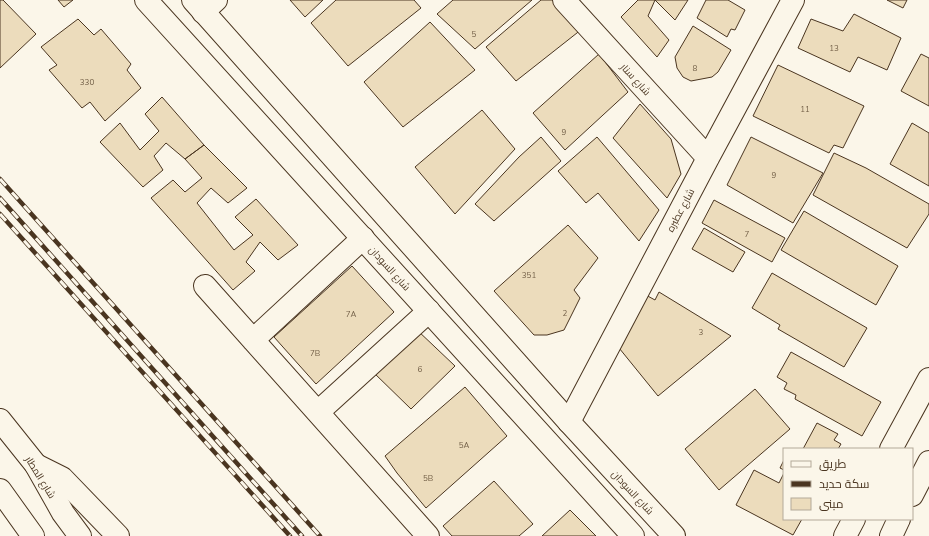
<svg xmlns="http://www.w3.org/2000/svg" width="929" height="536" viewBox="0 0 929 536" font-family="'Nunito Sans',Cairo,sans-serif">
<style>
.building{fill:#ecdcbc;stroke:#4a3520}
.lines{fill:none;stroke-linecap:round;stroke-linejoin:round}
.minor-casing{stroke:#4a3520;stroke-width:24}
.major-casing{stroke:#4a3520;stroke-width:24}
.highway-casing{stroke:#4a3520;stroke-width:24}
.minor{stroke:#fbf6e9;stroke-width:22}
.major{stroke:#fbf6e9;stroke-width:22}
.highway{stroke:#fbf6e9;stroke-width:22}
.rail-casing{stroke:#4a3520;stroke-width:4.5}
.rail{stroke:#fbf6e9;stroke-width:3;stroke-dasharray:9;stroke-linecap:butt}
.labels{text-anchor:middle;stroke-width:3;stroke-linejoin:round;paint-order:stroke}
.number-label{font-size:8px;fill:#725f47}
.street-label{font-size:10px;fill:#4a3520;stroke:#fbf6e9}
</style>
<rect width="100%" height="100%" fill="#fbf6e9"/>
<path class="building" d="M 0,0 L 3,0 L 36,34 L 0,68 Z
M 58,0 L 73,0 L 64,7 Z
M 290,0 L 323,0 L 305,17 Z
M 336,0 L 414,0 L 421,8 L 348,66 L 311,23 Z
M 453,0 L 532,0 L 475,49 L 437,14 Z
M 541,0 L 556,0 L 582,29 L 516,81 L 486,47 Z
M 638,0 L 655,0 L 648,16 L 669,40 L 657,57 L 621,17 Z
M 655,0 L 688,0 L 675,20 Z
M 706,0 L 728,0 L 745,10 L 735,30 L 731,29 L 727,37 L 697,18 Z
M 887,0 L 907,0 L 903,8 Z
M 854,14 L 901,38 L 887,70 L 858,57 L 850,72 L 798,48 L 811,19 L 843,31 Z
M 78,19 L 94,35 L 101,29 L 131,64 L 127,70 L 141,88 L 105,121 L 90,102 L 82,108 L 49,70 L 57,65 L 41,47 Z
M 430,22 L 475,70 L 403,127 L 364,82 Z
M 693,26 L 731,50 L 718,72 L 712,77 L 691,81 L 683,77 L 677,68 L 675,57 Z
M 599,54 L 628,92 L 565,150 L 533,113 Z
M 921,54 L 929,58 L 929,106 L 901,91 Z
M 778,65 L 864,106 L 843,148 L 834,145 L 829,153 L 753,116 Z
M 162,97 L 204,145 L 185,159 L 166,143 L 154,156 L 163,170 L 143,187 L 100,142 L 120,123 L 140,150 L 159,131 L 145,114 Z
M 640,104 L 671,139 L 681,174 L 667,198 L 613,138 Z
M 482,110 L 515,149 L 455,214 L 415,167 Z
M 912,123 L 929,133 L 929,186 L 890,164 Z
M 541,137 L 561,161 L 494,221 L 475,204 L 519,157 Z
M 597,137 L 659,210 L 639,241 L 598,193 L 586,203 L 558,171 Z
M 751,137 L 823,173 L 793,223 L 727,185 Z
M 204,145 L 247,188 L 228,203 L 211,188 L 197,203 L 234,250 L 253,235 L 235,217 L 256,199 L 298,245 L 278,260 L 260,242 L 246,262 L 255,271 L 233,290 L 151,198 L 173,180 L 185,192 L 202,178 L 185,159 Z
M 834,153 L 866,168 L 929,204 L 929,214 L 907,248 L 813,195 Z
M 714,200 L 785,238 L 772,262 L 702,223 Z
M 804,211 L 898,266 L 876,305 L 781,250 Z
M 568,225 L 598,258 L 574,290 L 580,298 L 564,330 L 547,335 L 534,335 L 494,291 Z
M 704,228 L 745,252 L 733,272 L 692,249 Z
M 352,266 L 394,312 L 316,384 L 274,337 Z
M 772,273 L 867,328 L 844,367 L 778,329 L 780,325 L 752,308 Z
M 659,292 L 731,336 L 658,396 L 615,343 L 644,294 L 655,300 Z
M 416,329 L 455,366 L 411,409 L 372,371 Z
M 791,352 L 881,402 L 862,436 L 795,399 L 796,395 L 784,389 L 787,383 L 777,377 Z
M 465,387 L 507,436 L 426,508 L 397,473 L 385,456 Z
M 755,389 L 790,429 L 719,490 L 685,449 Z
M 817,423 L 838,434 L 834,440 L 841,444 L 838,449 L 803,449 Z
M 784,460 L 784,470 L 780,468 Z
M 754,470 L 779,483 L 784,473 L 784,519 L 802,519 L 793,535 L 736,505 Z
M 494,481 L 533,524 L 519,536 L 452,536 L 443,526 Z
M 570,510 L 596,536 L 542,536 Z"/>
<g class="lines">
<g class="minor-casing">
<path id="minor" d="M 564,0 L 708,158
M 203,12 L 216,0
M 205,286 L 428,536
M 253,340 L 363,238
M 318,412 L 429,311
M 0,420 L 36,465 L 63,513 L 80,536
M 569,422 L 708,158 L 793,0
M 0,490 L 33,536"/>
</g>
<g class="major-casing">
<path id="major" d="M 146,0 L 633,536
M 193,0 L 569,422 L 674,536
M 891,449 L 929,379
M 845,536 L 854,519"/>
</g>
<g class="highway-casing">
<path id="highway" d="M 36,465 L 62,478 L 118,536
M 912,495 L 929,462
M 891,536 L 899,519"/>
</g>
<use href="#minor" class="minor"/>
<use href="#major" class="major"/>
<use href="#highway" class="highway"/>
<g class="rail-casing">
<path id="rail" d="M 0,179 L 320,536
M 0,198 L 302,536
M 0,214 L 290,536"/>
</g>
<use href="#rail" class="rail"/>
</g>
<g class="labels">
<g class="number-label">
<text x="474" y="37">5</text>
<text x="834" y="51">13</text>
<text x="695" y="71">8</text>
<text x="87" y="85">330</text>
<text x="805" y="112">11</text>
<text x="564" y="135">9</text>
<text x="774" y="178">9</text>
<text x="747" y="237">7</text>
<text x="529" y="278">351</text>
<text x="565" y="316">2</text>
<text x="351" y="317">7A</text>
<text x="701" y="335">3</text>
<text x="315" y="356">7B</text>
<text x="420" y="372">6</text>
<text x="464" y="448">5A</text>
<text x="428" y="481">5B</text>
</g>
<g class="street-label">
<text transform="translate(636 79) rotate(48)" y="4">شارع سنار</text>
<text transform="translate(680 210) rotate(-62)" y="4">شارع عطبره</text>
<text transform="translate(390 268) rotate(48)" y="4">شارع السودان</text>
<text transform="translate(41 477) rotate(58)" y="4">شارع المطار</text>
<text transform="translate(633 492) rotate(47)" y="4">شارع السودان</text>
</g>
</g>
<rect x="783" y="448" width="130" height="72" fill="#fbf6e9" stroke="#b4a999"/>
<rect x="791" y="461" width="20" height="6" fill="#fbf6e9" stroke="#b4a999"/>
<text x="819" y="468" font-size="12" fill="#4a3520">طريق</text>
<rect x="791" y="481" width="20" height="6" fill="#4a3520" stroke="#b4a999"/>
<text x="819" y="488" font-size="12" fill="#4a3520">سكة حديد</text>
<rect x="791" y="498" width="20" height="12" fill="#ecdcbc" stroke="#b4a999"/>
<text x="819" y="508" font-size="12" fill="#4a3520">مبنى</text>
</svg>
